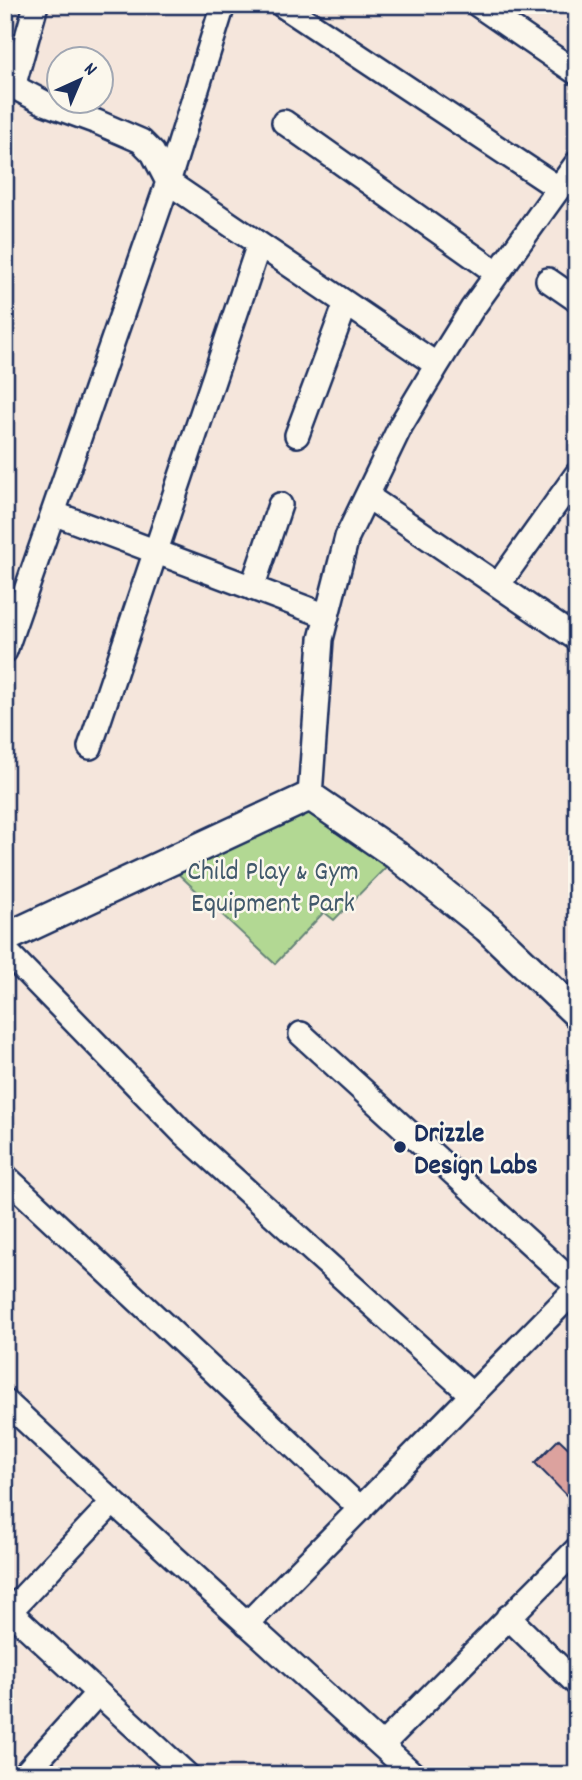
<svg xmlns="http://www.w3.org/2000/svg" width="582" height="1780" viewBox="0 0 582 1780" font-family="Dekko,sans-serif">
<style>
.green{fill:#b2d893;stroke:#668478;stroke-width:2}
.building{fill:#dca29e;stroke:#1b2f5e;stroke-width:2}
.lines{fill:none;stroke-linecap:round;stroke-linejoin:round}
.minor-casing{stroke:#1b2f5e;stroke-width:28}
.tertiary-casing{stroke:#1b2f5e;stroke-width:33}
.minor{stroke:#fbf7ec;stroke-width:23}
.tertiary{stroke:#fbf7ec;stroke-width:28}
.poi-dot{fill:#1b2f5e;stroke:#fbf7ec;stroke-width:2.5}
.labels{text-anchor:middle;stroke-width:5;stroke-linejoin:round;paint-order:stroke}
.park-label{font-size:28px;fill:#41596b;stroke:#fbf7ec}
.poi-label{font-size:28px;font-weight:bold;fill:#1b2f5e;stroke:#fbf7ec;text-anchor:start}
</style>
<rect width="100%" height="100%" fill="#f5e6dc"/>
<filter id="ink" filterUnits="userSpaceOnUse"><feTurbulence type="fractalNoise" baseFrequency=".0143" numOctaves="2"/><feDisplacementMap in="SourceGraphic" scale="14" xChannelSelector="R" yChannelSelector="G"/><feConvolveMatrix kernelMatrix="1 2 1 2 8 2 1 2 1" color-interpolation-filters="sRGB"/></filter>
<g filter="url(#ink)">
<path class="green" d="M 309,808 L 392,861 L 334,920 L 324,912 L 275,964 L 173,869 Z"/>
<path class="building" d="M 559,1439 L 577,1456 L 576,1505 L 535,1463 Z"/>
<g class="lines">
<g class="minor-casing">
<path id="minor" d="M 36,5 L 15,80 L 18,89 L 45,103 L 97,122 L 141,141 L 153,153 L 168,182 L 223,5
M 282,5 L 558,188
M 478,5 L 577,73
M 284,122 L 497,273
M 548,280 L 577,300
M 297,435 L 346,303
M 367,496 L 577,639
M 53,513 L 327,616
M 498,585 L 577,474
M 252,588 L 280,505
M 5,651 L 168,182 L 437,365
M 90,747 L 259,244
M 310,796 L 321,639 L 347,537 L 401,425 L 437,365 L 472,309 L 577,163
M 5,950 L 184,1134 L 472,1395
M 301,1034 L 577,1286
M 5,1176 L 361,1509
M 5,1401 L 113,1502 L 414,1775
M 5,1607 L 187,1775
M 10,1611 L 113,1502
M 508,1617 L 577,1684
M 247,1624 L 577,1288
M 382,1745 L 577,1549
M 24,1775 L 98,1693"/>
</g>
<g class="tertiary-casing">
<path id="tertiary" d="M 5,938 L 310,796 L 396,855 L 487,928 L 577,1014"/>
</g>
<use href="#minor" class="minor"/>
<use href="#tertiary" class="tertiary"/>
</g>
</g>
<circle class="poi-dot" cx="400" cy="1147" r="7"/>
<g class="labels">
<g class="park-label">
<text x="273" y="879">Child Play &amp; Gym<tspan x="273" dy="32">Equipment Park</tspan></text>
</g>
<g class="poi-label">
<text x="414" y="1141">Drizzle<tspan x="414" dy="32">Design Labs</tspan></text>
</g>
</g>
<rect width="582" height="1780" fill="none" stroke="#fbf7ec" stroke-width="28"/>
<rect x="14" y="14" width="554" height="1752" fill="none" stroke="#1b2f5e" stroke-width="2.5" filter="url(#ink)"/>
<g transform="translate(80 80) rotate(44)"><circle r="33" fill="#fbf7ec" stroke="#a1a7b3" stroke-width="2"/>
<path d="M0-5L12 26L0 18L-12 26Z" fill="#1b2f5e"/>
<text y="-10" font-size="19" font-weight="bold" text-anchor="middle" fill="#1b2f5e">N</text>
</g>
</svg>
